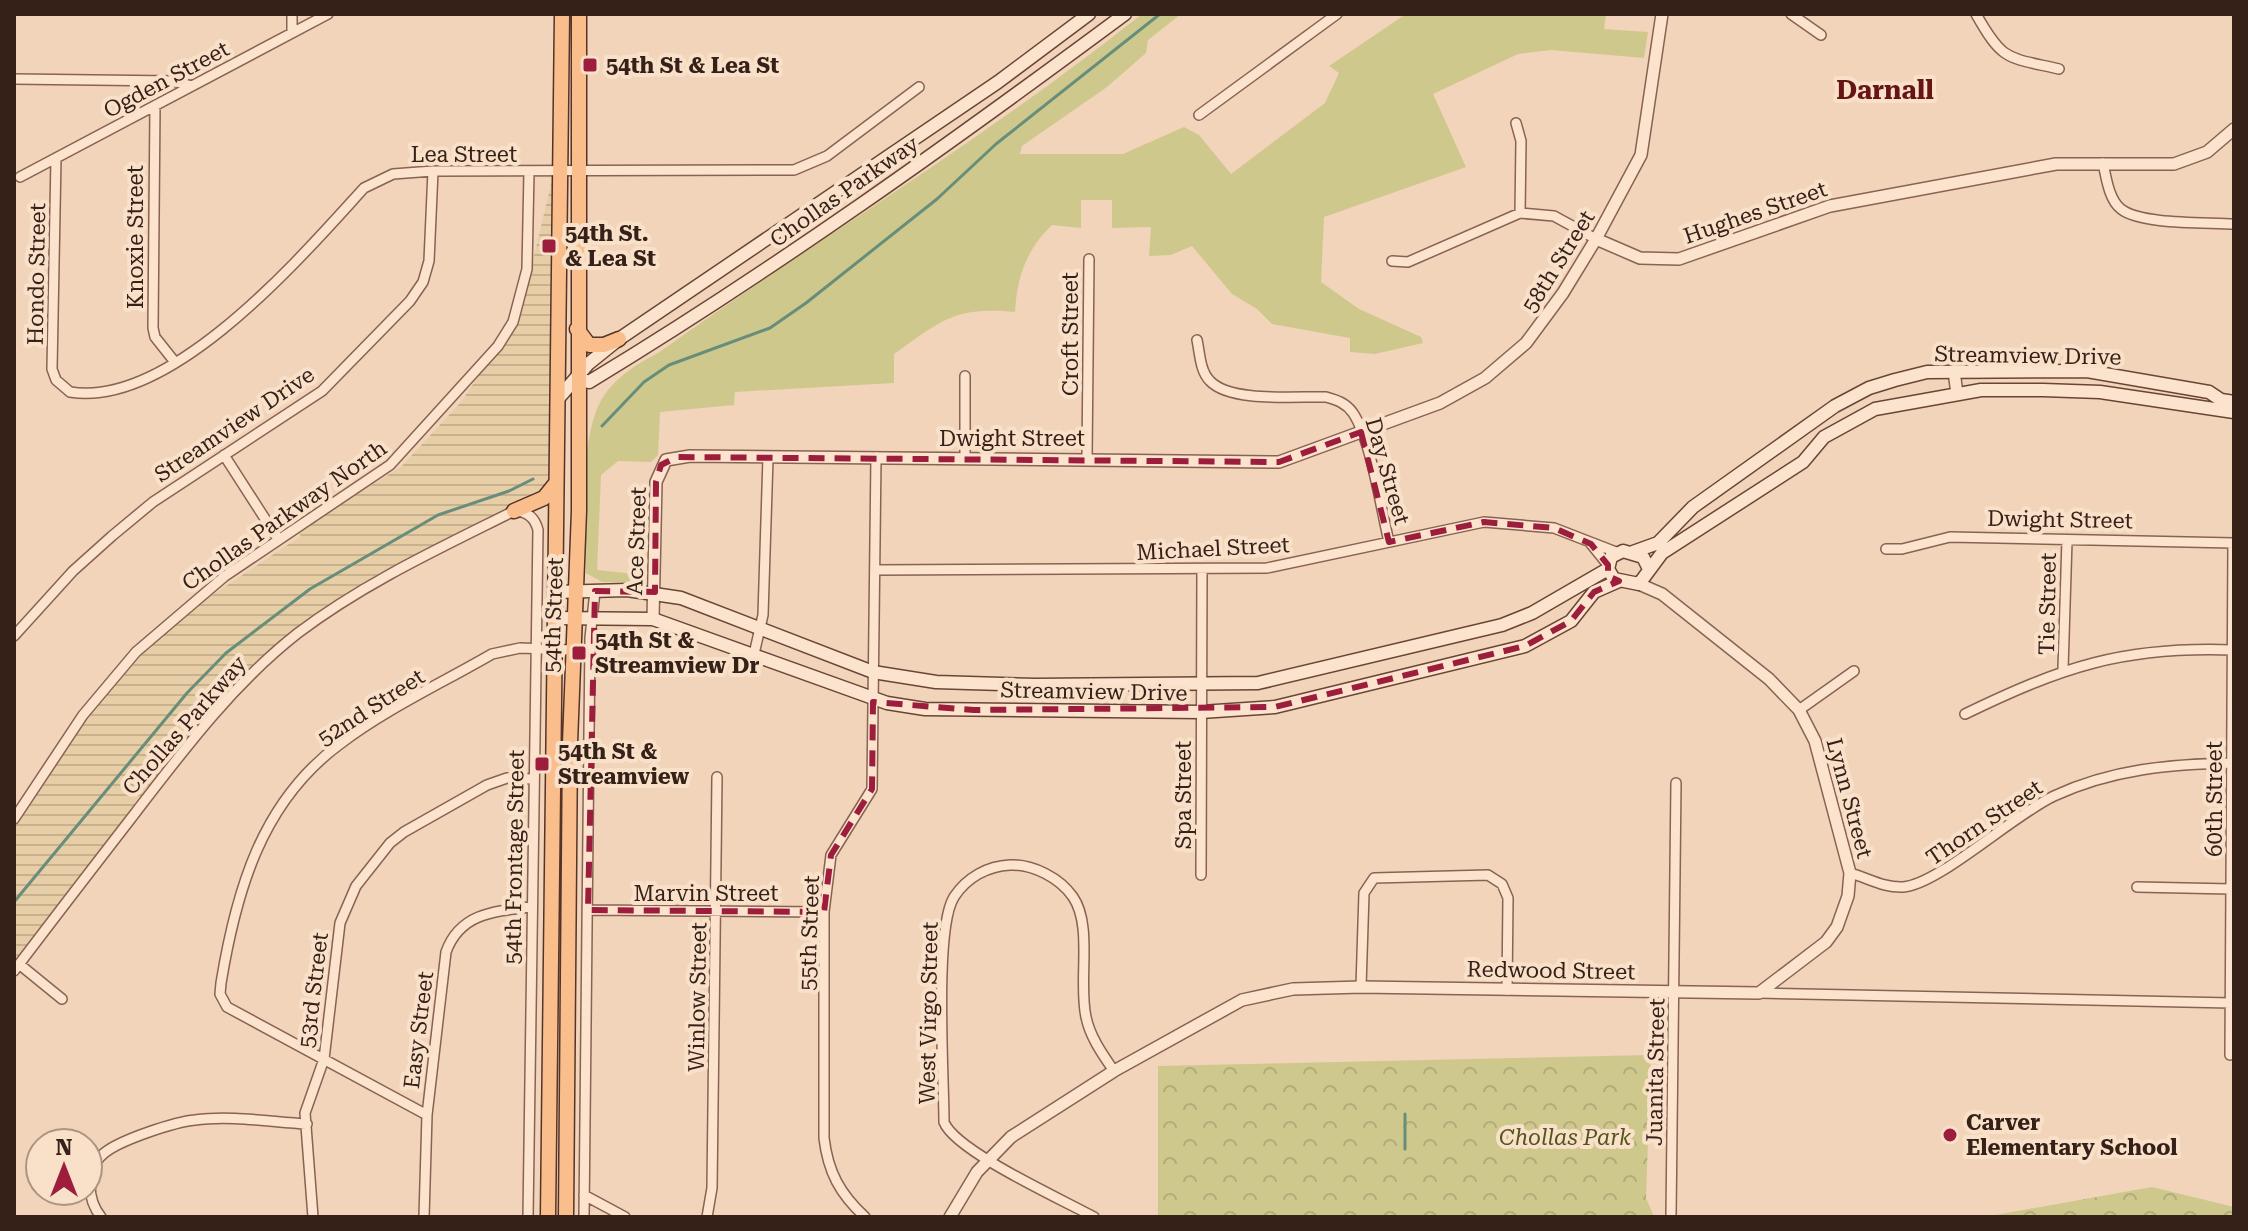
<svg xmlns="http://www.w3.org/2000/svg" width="2248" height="1231" viewBox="0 0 2248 1231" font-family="'Roboto Serif',serif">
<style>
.farmland{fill:url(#farmland-rules)}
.green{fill:#cfc88d}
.forest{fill:url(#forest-crowns)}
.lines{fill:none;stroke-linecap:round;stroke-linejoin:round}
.stream{stroke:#668e7b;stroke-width:3}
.minor-casing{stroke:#886353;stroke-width:12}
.tertiary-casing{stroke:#886353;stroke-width:14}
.secondary-casing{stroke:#6a4536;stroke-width:15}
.primary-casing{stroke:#553328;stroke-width:17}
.minor{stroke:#fce3cd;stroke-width:9}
.tertiary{stroke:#fce3cd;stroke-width:11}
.secondary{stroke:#fce3cd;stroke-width:12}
.primary{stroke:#f9be8c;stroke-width:14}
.marked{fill:none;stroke:#9c1e3c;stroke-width:6;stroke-dasharray:16 10;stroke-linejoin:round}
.poi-dot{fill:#9c1e3c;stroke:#f8e0c9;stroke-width:3}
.labels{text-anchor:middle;stroke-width:8;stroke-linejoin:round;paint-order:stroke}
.poi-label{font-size:22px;font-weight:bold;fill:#362119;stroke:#f8e0c9;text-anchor:start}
.street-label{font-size:22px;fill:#362119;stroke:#f8e0c9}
.park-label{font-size:22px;font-style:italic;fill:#53541e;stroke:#f8e0c9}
.quarter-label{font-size:26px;font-weight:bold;fill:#661517;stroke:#f8e0c9}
</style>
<defs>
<pattern id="farmland-rules" width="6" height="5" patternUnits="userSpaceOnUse" patternTransform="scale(2)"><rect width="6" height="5" fill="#e7cea6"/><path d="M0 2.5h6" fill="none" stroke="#c7b18e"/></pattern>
<pattern id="forest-crowns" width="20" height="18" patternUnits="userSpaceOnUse" patternTransform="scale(2)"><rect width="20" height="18" fill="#cfc88d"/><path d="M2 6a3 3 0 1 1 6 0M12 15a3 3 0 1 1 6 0" fill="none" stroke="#b2ac79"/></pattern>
</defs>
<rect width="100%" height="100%" fill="#f1d4b9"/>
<path class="farmland" d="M 553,176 L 552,485 L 371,582 L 215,704 L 14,977 L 14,823 L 28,808 L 92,711 L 169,624 L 301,536 L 297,531 L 401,467 L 462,401 L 521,311 Z"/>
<path class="green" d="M 1142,14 L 1181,14 L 1148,40 L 1146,53 L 1107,87 L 1022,146 L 1020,154 L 1123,154 L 1184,127 L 1199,135 L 1231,174 L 1325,103 L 1339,73 L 1329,66 L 1406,14 L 1606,14 L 1604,29 L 1648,32 L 1644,58 L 1551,50 L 1518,54 L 1433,94 L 1466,167 L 1324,217 L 1321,282 L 1359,309 L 1421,337 L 1423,343 L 1375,354 L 1350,352 L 1350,338 L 1272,324 L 1257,309 L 1232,294 L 1192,246 L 1171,255 L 1149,256 L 1151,227 L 1112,228 L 1112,200 L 1081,200 L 1081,228 L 1052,225 C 1026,250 1017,277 1015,312 C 954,306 941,321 894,354 L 894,383 L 735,392 L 734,405 L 660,412 L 658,455 L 651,462 L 618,461 L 601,475 L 597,570 L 634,574 L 636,582 L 602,582 L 586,573 C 586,524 576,429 608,390 C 622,373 639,363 658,353 C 818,239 988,137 1142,14 Z"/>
<path class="forest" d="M 1651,1055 L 1646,1198 L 1654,1217 L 1158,1217 L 1158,1066 Z
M 2152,1187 L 2234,1207 L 2234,1217 L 1984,1217 Z"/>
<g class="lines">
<path class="stream" d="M 602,426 L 644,382 L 669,365 L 770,328 L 806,303 L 937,199 L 996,144 L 1160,14
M 14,902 L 187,693 L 226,653 L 310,589 L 438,515 L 509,491 L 533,479
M 1405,1149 L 1405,1114"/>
<g class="minor-casing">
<path id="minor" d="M 1791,14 L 1821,35
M 1976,14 C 2003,62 2007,57 2059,69
M 292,33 L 292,14
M 14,79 L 173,81 L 192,86
M 155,106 L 153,328 L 155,337 L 174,361
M 1199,115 L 1337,14
M 1516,123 L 1521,141 L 1520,213
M 56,158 L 52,369 L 56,380 L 70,392 C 171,409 302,256 364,188 L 393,174 L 433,171 L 794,170 L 827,156 L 919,87
M 2103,163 C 2106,177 2109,200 2121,209 C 2141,225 2207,222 2234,224
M 20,177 L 328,14
M 1392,261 L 1408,262 L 1520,213 L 1554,216 L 1596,239
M 1197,340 C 1200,354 1200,371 1210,381 C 1231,403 1297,396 1326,397 C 1337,400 1346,403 1353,413 C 1371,440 1381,509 1389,542
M 965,376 L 965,458
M 224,455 L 278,539
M 1087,458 L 1089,259
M 1591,544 L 1608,565
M 1886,549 L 1902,549 L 1950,537 L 2234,543
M 876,570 L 1267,568 L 1484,522 L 1554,528 L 1616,552
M 14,636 L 73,571 L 112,536 L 153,502 L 322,391 L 410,301 L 423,282 L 429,261 L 433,171
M 754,654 L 763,615 L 768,458
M 2063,669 L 2067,540
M 1799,710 L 1854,671
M 1965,714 C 2062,667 2123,646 2233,650
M 14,819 L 83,715 L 136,652 L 225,576 L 390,465 L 498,346 L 513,322 L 527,269 L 529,172
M 1850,873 C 1868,878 1884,888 1903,887 C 1938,885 2013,815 2054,796 C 2112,769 2171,764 2234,763
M 1201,875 L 1202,571
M 2137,887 L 2231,889
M 588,910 L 824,912
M 19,964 L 62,999
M 14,971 C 54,918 95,865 136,812 C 185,748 234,683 298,633 C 364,583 440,548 514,511 C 527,511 535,518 538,530 L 528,1217
M 1361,987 L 1364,893 L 1374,878 L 1488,875 L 1502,884 L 1508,898 L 1507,990
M 1759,993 L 2231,1003
M 2230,1055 L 2233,543
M 427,1115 L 227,1007 L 220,994 L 221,983 C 236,892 261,802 340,744 C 386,709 442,683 492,654 L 520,648 L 573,650
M 584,1195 L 625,1217
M 101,1217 C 86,1198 85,1166 107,1151 C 124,1139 174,1122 195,1120 C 230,1115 271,1122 307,1124
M 313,1217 L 305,1113 L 324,1059 L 340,923 L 356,886 L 390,843 L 404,832 L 487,785 L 507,778 L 532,779
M 424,1217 L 427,1115 L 446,952 C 460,913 495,911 531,907
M 584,1217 L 590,638 L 595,591
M 707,1217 L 712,1188 L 717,777
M 865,1217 C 840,1194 828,1172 824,1138 L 824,912 L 831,855 L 872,789 L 876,457
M 1094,1217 C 1063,1200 955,1151 944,1122 C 944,1077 934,929 954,897 C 967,877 988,866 1010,865 C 1033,864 1060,878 1073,897 C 1093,926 1078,982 1086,1017 C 1090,1037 1103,1055 1114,1071
M 1671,1217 L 1676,783"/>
</g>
<g class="tertiary-casing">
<path id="tertiary" d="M 1596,239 L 1640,258 L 1679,259 L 1830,206 L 2056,164 L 2174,164 L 2207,152 L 2234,129
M 1954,371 L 1957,394
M 653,619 L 656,482 L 666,460 L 690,456 L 1279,462 L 1440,403 L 1485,378 L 1526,343 L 1563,293 L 1596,239 L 1641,155 L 1662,14
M 950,1217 L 977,1172 L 1011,1137 L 1114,1071 L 1242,1000 L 1293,989 L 1361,987 L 1759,993 L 1826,942 L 1837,927 L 1848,896 L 1850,873 L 1815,741 L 1799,710 L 1769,679 L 1662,594 L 1639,584"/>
</g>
<g class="secondary-casing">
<path id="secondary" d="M 577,378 L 589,382 C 774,270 951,143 1125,14
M 557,400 L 588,364 L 619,339 L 998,82 L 1089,14
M 1633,552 L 1658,543 L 1693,507 L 1835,406 L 1869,388 L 1895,380 L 1927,372 L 2087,371 L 2209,392 L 2221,400 L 2234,402
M 1648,567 L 1643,557 L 1623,551 L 1611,557 L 1608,569 L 1614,579 L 1639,584 L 1662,553 L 1803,462 L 1824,437 L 1875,409 L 1981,390 L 2043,390 L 2100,392 L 2234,412
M 555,592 L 627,590 L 681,598 L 873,672 L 936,682 L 1035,685 L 1258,683 L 1502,625 L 1532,613 L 1608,569
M 554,618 L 653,619 L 887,703 L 925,709 L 1201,712 L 1275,707 L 1525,646 L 1571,621 L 1594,592 L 1619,581"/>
</g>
<g class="primary-casing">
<path id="primary" d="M 577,329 L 589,345 L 604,345 L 619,339
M 514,511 L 544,498 L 556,483
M 548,1217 L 562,14
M 566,1217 L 570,743 L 579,511 L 579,14"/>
</g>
<use href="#minor" class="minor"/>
<use href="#tertiary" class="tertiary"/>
<use href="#secondary" class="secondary"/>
<use href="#primary" class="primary"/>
</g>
<path class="marked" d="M 1361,432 L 1389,542 L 1484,522 L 1554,528 L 1591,544 L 1608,565 L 1608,576 L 1619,581 L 1594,592 L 1571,621 L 1525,646 L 1275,707 L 974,710 L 873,702 L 872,789 L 831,855 L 824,912 L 588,910 L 595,591 L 655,592 L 656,482 L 661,465 L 677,457 L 1279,462 Z"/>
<g class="poi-dot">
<rect x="582" y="57" width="16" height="16" rx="4"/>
<rect x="541" y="238" width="16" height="16" rx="4"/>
<rect x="571" y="645" width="16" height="16" rx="4"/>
<rect x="534" y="756" width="16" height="16" rx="4"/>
<circle cx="1950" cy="1135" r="8"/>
</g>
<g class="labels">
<g class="poi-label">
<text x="606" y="73">54th St &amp; Lea St</text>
<text x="565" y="241">54th St.<tspan x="565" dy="25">&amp; Lea St</tspan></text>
<text x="595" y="648">54th St &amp;<tspan x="595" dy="25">Streamview Dr</tspan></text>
<text x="558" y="759">54th St &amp;<tspan x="558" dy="25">Streamview</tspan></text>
<text x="1966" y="1130">Carver<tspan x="1966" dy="25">Elementary School</tspan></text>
</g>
<g class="street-label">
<text transform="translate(166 79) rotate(-28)" y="8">Ogden Street</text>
<text x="464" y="162">Lea Street</text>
<text transform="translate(844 191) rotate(-35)" y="8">Chollas Parkway</text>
<text transform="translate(1755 212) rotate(-19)" y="8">Hughes Street</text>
<text transform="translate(135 237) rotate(-90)" y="8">Knoxie Street</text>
<text transform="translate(1558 261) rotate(-58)" y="8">58th Street</text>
<text transform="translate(36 274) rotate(-89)" y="8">Hondo Street</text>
<text transform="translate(1070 334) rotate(-90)" y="8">Croft Street</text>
<text transform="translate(2028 355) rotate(1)" y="8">Streamview Drive</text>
<text transform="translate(234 424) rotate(-34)" y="8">Streamview Drive</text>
<text x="1012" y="446">Dwight Street</text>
<text transform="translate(1388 471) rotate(74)" y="8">Day Street</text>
<text transform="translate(284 515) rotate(-35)" y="8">Chollas Parkway North</text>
<text transform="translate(2060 519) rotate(1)" y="8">Dwight Street</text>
<text transform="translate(636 541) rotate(-88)" y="8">Ace Street</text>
<text transform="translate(1213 548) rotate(-3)" y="8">Michael Street</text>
<text transform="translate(2047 604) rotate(-89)" y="8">Tie Street</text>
<text transform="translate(553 615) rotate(-88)" y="8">54th Street</text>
<text transform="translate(1094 691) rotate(1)" y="8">Streamview Drive</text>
<text transform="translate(371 707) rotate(-33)" y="8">52nd Street</text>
<text transform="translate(184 725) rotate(-49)" y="8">Chollas Parkway</text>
<text transform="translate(1183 795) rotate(-90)" y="8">Spa Street</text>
<text transform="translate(1850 798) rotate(75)" y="8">Lynn Street</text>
<text transform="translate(2214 799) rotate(-90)" y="8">60th Street</text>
<text transform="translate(1984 822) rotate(-34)" y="8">Thorn Street</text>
<text transform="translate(514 857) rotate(-89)" y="8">54th Frontage Street</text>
<text x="706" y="901">Marvin Street</text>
<text transform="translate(809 933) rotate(-88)" y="8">55th Street</text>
<text transform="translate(1551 970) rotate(1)" y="8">Redwood Street</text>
<text transform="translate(313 990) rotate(-83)" y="8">53rd Street</text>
<text transform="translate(697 997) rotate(-89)" y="8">Winlow Street</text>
<text transform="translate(928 1013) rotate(-89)" y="8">West Virgo Street</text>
<text transform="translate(418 1030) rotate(-83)" y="8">Easy Street</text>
<text transform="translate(1655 1072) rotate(-89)" y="8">Juanita Street</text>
</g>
<g class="park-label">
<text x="1565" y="1145">Chollas Park</text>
</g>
<g class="quarter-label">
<text x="1885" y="99">Darnall</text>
</g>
</g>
<rect width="2248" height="1231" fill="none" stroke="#362119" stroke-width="32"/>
<g transform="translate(64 1167)"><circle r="38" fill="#f8e0c9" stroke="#aa9483" stroke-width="2"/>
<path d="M0-6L14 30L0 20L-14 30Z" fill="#9c1e3c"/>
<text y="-12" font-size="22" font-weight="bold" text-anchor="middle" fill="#362119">N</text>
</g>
</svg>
